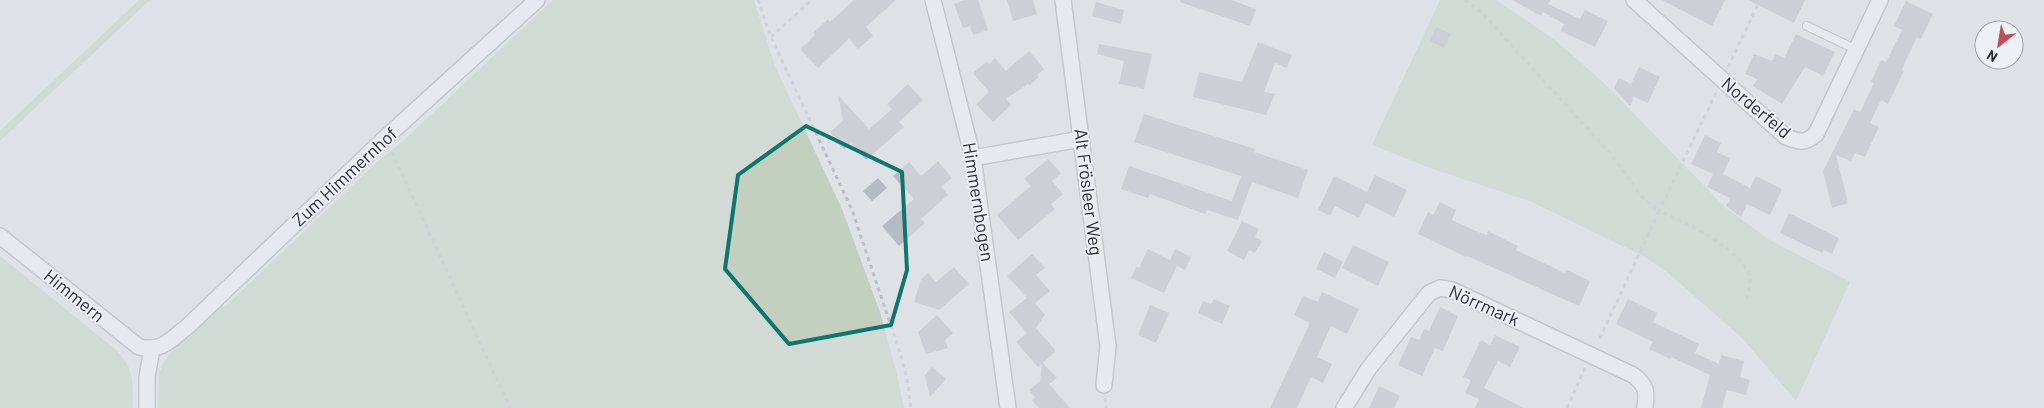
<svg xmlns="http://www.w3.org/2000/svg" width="2044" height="408" viewBox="0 0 2044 408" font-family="Barlow,sans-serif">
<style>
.green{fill:#c3d0c0}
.building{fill:#b6bac3}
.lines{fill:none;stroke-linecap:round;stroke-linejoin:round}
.service-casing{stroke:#a4a8b0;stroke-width:10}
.minor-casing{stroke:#a4a8b0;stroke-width:18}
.path{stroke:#bcbfc5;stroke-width:3;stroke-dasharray:4 4;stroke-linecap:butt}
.service{stroke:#f0f2f5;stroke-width:8}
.minor{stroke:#f0f2f5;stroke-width:15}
.marked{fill:none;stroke:#0f766e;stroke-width:4;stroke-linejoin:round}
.labels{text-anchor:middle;stroke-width:4;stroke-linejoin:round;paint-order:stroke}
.street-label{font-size:18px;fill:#292f3c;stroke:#edf0f4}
</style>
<rect width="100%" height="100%" fill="#dee1e6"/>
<path class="green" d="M 139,0 L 150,0 L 0,141 L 0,131 Z
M 553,0 L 754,0 L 775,66 L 842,209 L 880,312 L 897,374 L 904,408 L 158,408 L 159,373 L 164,362 L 170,353 L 219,308 L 227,305 L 376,163 L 403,141 Z
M 1440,0 L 1496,0 L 1555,40 L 1604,83 L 1725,207 L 1768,239 L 1850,282 L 1796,401 L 1742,338 L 1667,272 L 1645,257 L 1532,202 L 1433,169 L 1372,145 Z
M 0,256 L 115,349 C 136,371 132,379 133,408 L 0,408 Z"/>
<path class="building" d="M 854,0 L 896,0 L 866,27 L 873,36 L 858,49 L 849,39 L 818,68 L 800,49 L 815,35 L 813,33 L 828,19 L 830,22 Z
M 965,0 L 978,0 L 988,30 L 973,35 L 970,26 L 963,28 L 954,4 Z
M 1007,0 L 1033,0 L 1037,14 L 1013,21 Z
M 1180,0 L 1231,0 L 1256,9 L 1250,26 L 1180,2 Z
M 1512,0 L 1551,0 L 1548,4 L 1580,19 L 1585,10 L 1608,21 L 1595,47 L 1561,31 L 1564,24 L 1543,12 L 1541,16 Z
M 1662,0 L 1725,0 L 1712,26 Z
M 1748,0 L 1805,0 L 1794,23 Z
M 1906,1 L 1933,14 L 1921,39 L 1917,37 L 1902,69 L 1904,71 L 1888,104 L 1881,100 L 1870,123 L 1879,127 L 1865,157 L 1855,153 L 1851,161 L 1836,155 L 1848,203 L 1832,208 L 1823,171 L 1854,109 L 1860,112 L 1874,83 L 1871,82 L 1881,60 L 1886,62 L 1902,30 L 1894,26 Z
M 1096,2 L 1124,10 L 1121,24 L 1092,16 Z
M 1436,27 L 1451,34 L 1444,48 L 1430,41 Z
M 1796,34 L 1835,52 L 1823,76 L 1805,67 L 1782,104 L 1753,86 L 1757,79 L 1745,74 L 1754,54 L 1772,61 L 1776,54 L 1784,58 Z
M 1258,42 L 1292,55 L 1287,68 L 1275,63 L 1264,92 L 1275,94 L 1266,115 L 1193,97 L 1199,72 L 1242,82 Z
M 1099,44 L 1152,54 L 1144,89 L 1119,84 L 1124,61 L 1097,54 Z
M 1029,51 L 1044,69 L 1037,75 L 1039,77 L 1030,85 L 1028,84 L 1006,99 L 1011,105 L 993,122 L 976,104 L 989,92 L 973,73 L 987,61 L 989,64 L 995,58 L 1006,71 Z
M 1639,67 L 1660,77 L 1648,103 L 1634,97 L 1630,106 L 1614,88 L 1619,78 L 1631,84 Z
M 908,84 L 923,100 L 899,122 L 904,127 L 866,160 L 851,143 L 844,149 L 830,132 L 843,121 L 838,95 L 869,129 L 892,109 L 887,104 Z
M 1144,114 L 1255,149 L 1254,152 L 1308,170 L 1298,198 L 1252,182 L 1238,220 L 1207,210 L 1205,214 L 1150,194 L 1148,198 L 1121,189 L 1129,166 L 1232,201 L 1241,176 L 1134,142 Z
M 1705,135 L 1721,143 L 1717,152 L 1730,158 L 1723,174 L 1750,188 L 1756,176 L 1782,189 L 1770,215 L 1747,204 L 1741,217 L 1726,206 L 1730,198 L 1707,187 L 1713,174 L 1691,164 Z
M 1048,159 L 1061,173 L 1052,181 L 1063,194 L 1051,204 L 1055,209 L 1018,240 L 997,215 L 1031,186 L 1024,179 Z
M 938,161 L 952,178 L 941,187 L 948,195 L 921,219 L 925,223 L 899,246 L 882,226 L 914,199 L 893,176 L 909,162 L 921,176 Z
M 1375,175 L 1407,190 L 1394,217 L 1366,203 L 1359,218 L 1335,206 L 1330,216 L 1318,210 L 1334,176 L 1367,192 Z
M 878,178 L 887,188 L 872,201 L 863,191 Z
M 1440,202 L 1456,210 L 1452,220 L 1478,232 L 1487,235 L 1488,231 L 1518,246 L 1516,250 L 1565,273 L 1567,270 L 1590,281 L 1579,306 L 1467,256 L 1466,257 L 1418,234 L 1428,212 L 1433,215 Z
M 1789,213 L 1839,238 L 1832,254 L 1824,250 L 1822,253 L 1780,233 Z
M 1242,221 L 1259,229 L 1255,237 L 1262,241 L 1255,253 L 1249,250 L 1244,260 L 1227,251 Z
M 1353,245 L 1389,262 L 1378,286 L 1342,268 Z
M 1148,249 L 1170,260 L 1175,249 L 1191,257 L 1185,270 L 1177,266 L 1164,293 L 1131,278 L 1136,267 L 1139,268 Z
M 1324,252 L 1343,262 L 1335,278 L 1316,269 Z
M 1032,254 L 1045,268 L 1036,275 L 1050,291 L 1035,303 L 1045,315 L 1036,328 L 1056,351 L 1043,363 L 1057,378 L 1049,384 L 1070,408 L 1039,408 L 1032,400 L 1035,397 L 1029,390 L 1040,381 L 1042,364 L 1038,367 L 1016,342 L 1027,333 L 1009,312 L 1027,298 L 1007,276 Z
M 954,267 L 969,284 L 939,310 L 914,302 L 921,279 L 928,273 L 936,282 Z
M 1322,292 L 1359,309 L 1347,334 L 1331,326 L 1317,357 L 1332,364 L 1323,383 L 1311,377 L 1297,408 L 1270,408 L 1310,323 L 1294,315 L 1303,296 L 1318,302 Z
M 1214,299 L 1230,306 L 1222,324 L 1198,313 L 1203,301 L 1211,304 Z
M 1628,299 L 1657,313 L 1653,322 L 1699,344 L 1695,353 L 1719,364 L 1721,355 L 1744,361 L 1740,377 L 1750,380 L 1746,395 L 1727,390 L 1722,408 L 1701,408 L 1710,375 L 1671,357 L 1670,359 L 1649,349 L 1653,342 L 1616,324 Z
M 1150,305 L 1169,313 L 1156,343 L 1138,335 Z
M 1440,307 L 1458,316 L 1443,351 L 1435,348 L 1422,376 L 1398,365 L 1411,337 L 1419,340 L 1424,329 L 1429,331 Z
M 937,315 L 953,333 L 945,340 L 948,348 L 926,354 L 918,332 Z
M 1495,335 L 1520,347 L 1510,367 L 1498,361 L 1484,388 L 1524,408 L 1475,408 L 1479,399 L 1465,393 L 1471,380 L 1463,377 L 1481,340 L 1490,345 Z
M 932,367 L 946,379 L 930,397 L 925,375 Z
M 1379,386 L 1400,396 L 1394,408 L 1369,408 Z"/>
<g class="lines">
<g class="service-casing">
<path id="service" d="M 1807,26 L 1857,50"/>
</g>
<g class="minor-casing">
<path id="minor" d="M 933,0 L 973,158 L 1008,408
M 1063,0 L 1108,346 L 1104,385
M 1634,0 L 1786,137 C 1799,142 1805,144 1816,134 L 1880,0
M 973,158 L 1081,139
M 0,236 L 139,347 C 163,352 170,340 188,326 L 385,138 L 537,0
M 147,408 L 147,377 L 152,349
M 1344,408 L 1369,368 L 1429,293 L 1440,288 L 1452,290 L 1633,375 C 1647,386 1647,391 1645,408"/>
</g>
<path class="path" d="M 758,0 L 771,37 L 852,210 L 901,356 L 907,379 L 911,408
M 1465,0 L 1481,12 L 1611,154 L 1641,196 L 1659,211 L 1598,342
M 771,37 L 812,0
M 1728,67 L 1760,0
M 1716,93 L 1659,211 C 1683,221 1746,250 1750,280 C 1751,286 1748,293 1746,299
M 392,152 L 510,408
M 1105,398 L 1106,408
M 1567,408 L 1585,368"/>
<use href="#service" class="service"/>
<use href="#minor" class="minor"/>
</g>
<path d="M0 0H2044V408H0ZM 806,126 L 902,172 L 907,270 L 891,325 L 789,344 L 725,269 L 738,175 Z" fill="#dee1e6" fill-opacity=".55" fill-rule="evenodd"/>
<path class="marked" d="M 806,126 L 902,172 L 907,270 L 891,325 L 789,344 L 725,269 L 738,175 Z"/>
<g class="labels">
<g class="street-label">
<text transform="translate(1756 108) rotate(40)" y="6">Norderfeld</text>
<text transform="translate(345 177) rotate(-43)" y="6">Zum Himmernhof</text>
<text transform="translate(1088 192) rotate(83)" y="6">Alt Frösleer Weg</text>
<text transform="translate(978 202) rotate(81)" y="6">Himmernbogen</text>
<text transform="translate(74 296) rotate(39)" y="6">Himmern</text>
<text transform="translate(1484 306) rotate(24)" y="6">Nörrmark</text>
</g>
</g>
<g transform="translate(1999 45) rotate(211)"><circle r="24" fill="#edf0f4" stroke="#9fa3aa"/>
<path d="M0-4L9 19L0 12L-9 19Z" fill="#c34c59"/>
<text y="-8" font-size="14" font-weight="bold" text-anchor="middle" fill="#292f3c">N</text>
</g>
</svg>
